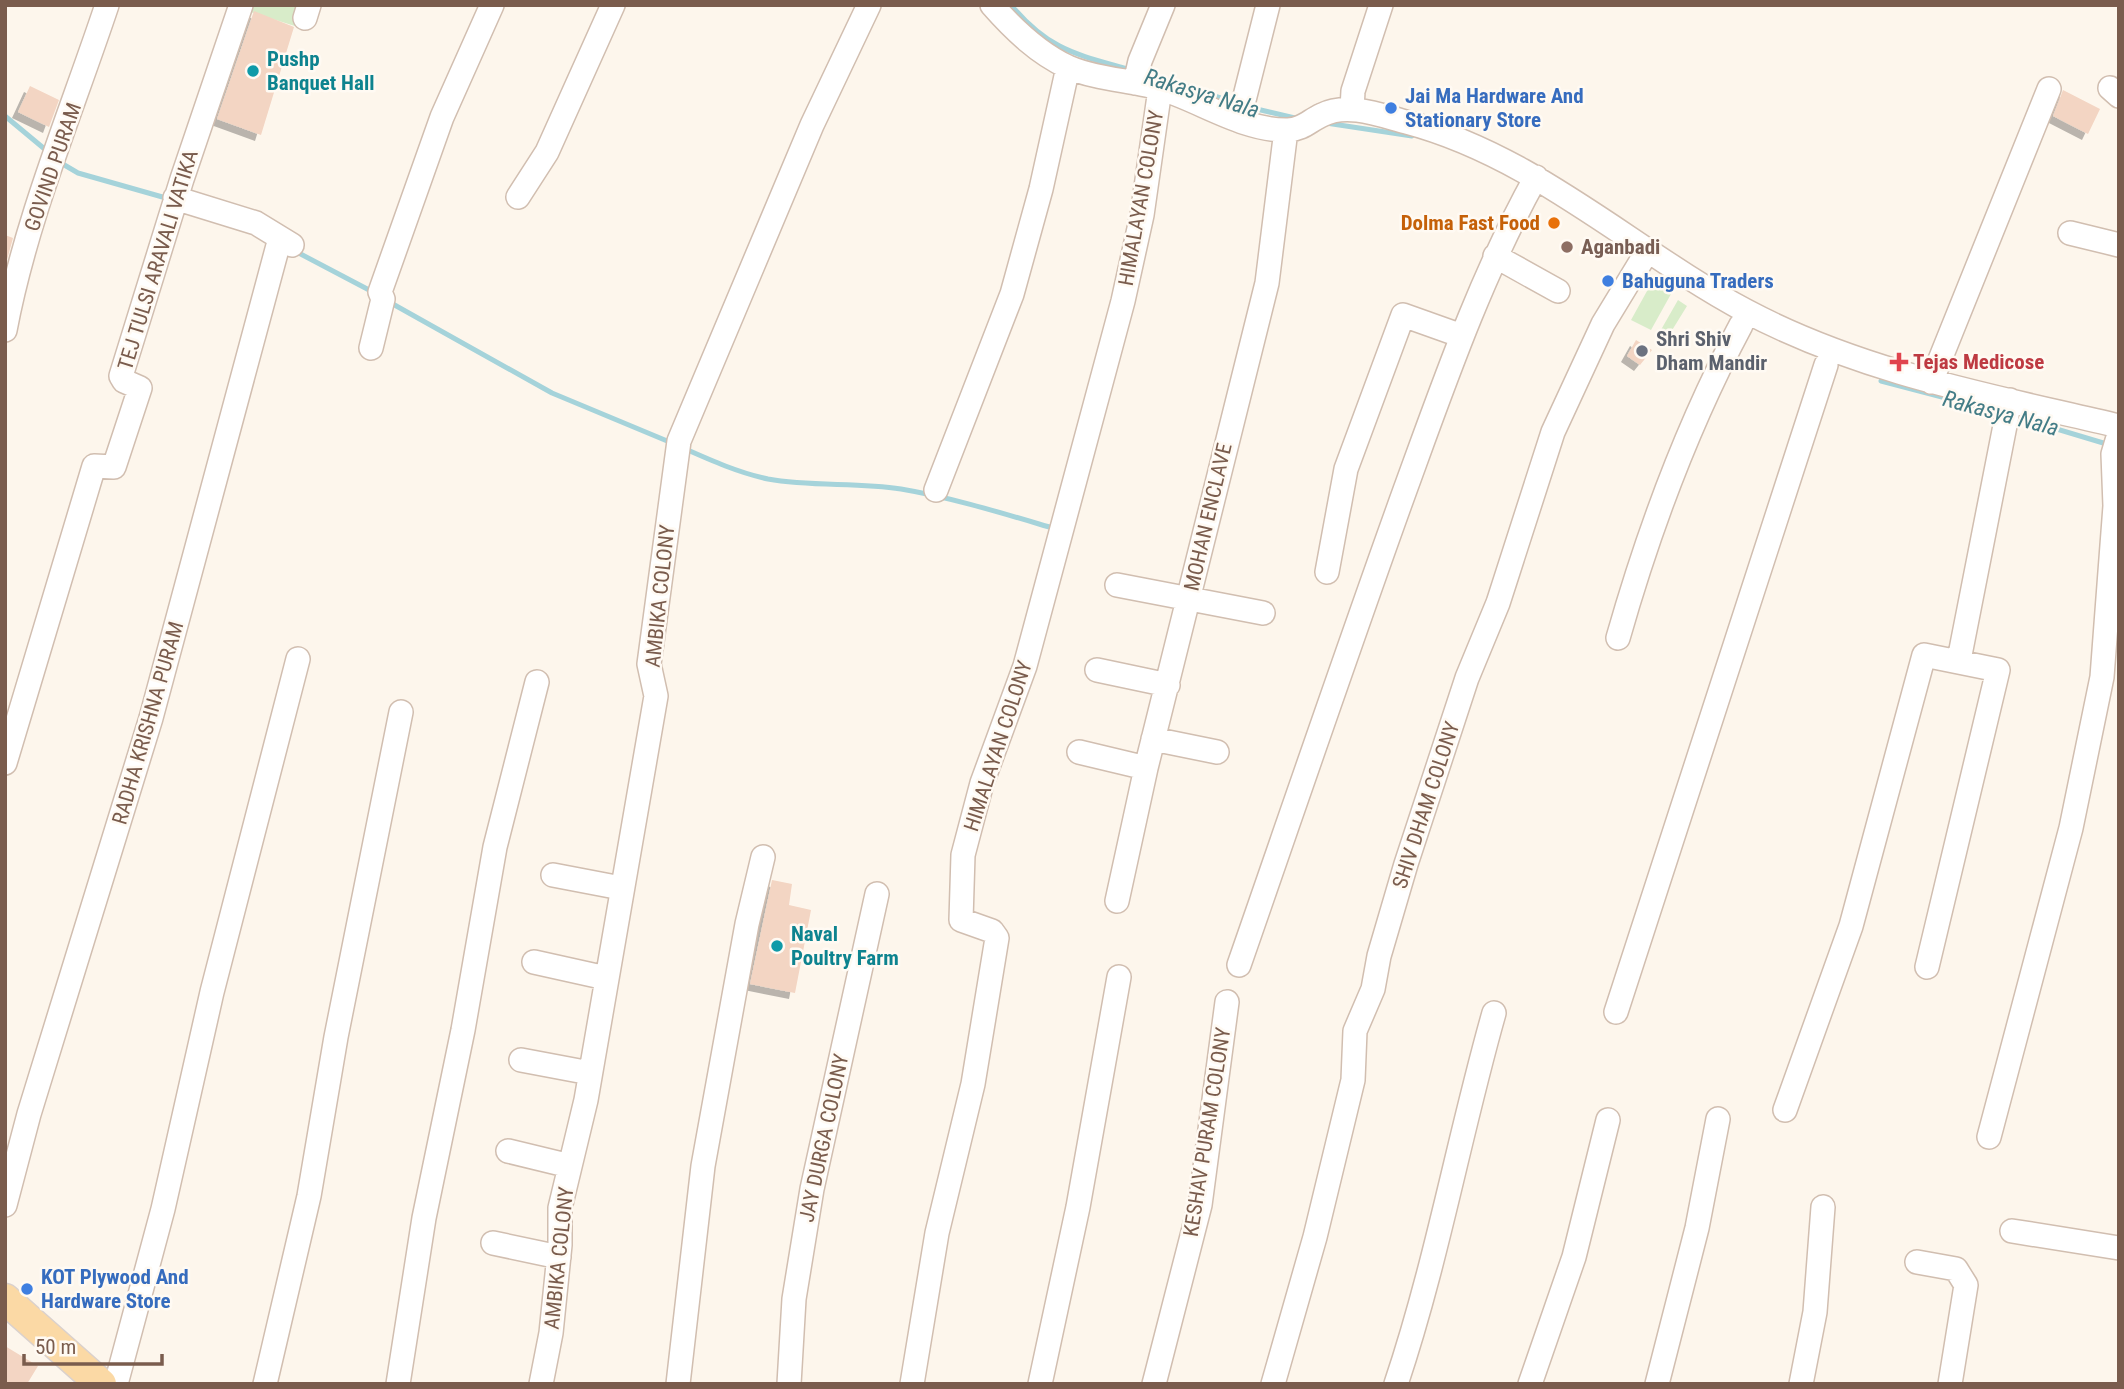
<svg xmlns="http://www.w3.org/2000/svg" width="2124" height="1389" viewBox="0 0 2124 1389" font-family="'Roboto Condensed',sans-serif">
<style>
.grass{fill:#d8ecc9}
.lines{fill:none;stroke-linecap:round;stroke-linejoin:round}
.stream{stroke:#a5d3da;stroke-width:5}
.building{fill:#f3d5c3;filter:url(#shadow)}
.minor-casing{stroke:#d1beb0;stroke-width:26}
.major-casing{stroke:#dad1cd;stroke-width:33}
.minor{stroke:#fff;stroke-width:23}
.major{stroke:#fbd9a5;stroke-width:30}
.culture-dot{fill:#0f9aa8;stroke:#fffaf3;stroke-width:2.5}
.shop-dot{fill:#3f7fe0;stroke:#fffaf3;stroke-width:2.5}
.food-dot{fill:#e8710a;stroke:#fffaf3;stroke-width:2.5}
.education-dot{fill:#8d6e63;stroke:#fffaf3;stroke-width:2.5}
.worship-dot{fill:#6b7280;stroke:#fffaf3;stroke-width:2.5}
.health-dot{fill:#e0444e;stroke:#fffaf3;stroke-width:2.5}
.labels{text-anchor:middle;stroke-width:5;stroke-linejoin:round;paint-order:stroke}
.culture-label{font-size:21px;font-weight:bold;fill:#0d838f;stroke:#fffaf3;text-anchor:start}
.shop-label{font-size:21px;font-weight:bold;fill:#366cbe;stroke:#fffaf3;text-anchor:start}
.street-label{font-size:21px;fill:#7a5c4d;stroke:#fffaf3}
.food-label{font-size:21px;font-weight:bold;fill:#c56008;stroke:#fffaf3;text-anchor:end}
.education-label{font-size:21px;font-weight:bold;fill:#785e54;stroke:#fffaf3;text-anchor:start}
.worship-label{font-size:21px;font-weight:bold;fill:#5b616d;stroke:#fffaf3;text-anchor:start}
.health-label{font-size:21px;font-weight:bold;fill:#be3a42;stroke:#fffaf3;text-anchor:start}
.water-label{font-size:23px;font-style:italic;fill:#437c86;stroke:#fffaf3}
</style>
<defs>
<filter id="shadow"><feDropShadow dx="-6" dy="6" stdDeviation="0" flood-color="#0004"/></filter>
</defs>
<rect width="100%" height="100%" fill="#fdf6ec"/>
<path class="grass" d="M 249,5 L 302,5 L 295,26 L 247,11 Z
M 1652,282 L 1671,294 L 1651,330 L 1631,320 Z
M 1678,300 L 1687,306 L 1666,340 L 1658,335 Z"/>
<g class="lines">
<path class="stream" d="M 1011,5 C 1050,51 1076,54 1131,70
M 1184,85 L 1238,104
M 1248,107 L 1299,119
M 5,116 L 47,151
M 1326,123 L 1412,136
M 61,163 L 78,173 L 166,198
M 293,250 L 371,291
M 391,303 L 552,393 L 672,443
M 1881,381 L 2003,413
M 2013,416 L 2110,445
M 683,448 C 710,460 739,473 768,479 C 812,487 857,482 901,489 C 954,498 1005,514 1056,529"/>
</g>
<path class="building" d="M 254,11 L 294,27 L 261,135 L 217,119 Z
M 30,86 L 59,100 L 49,127 L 18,112 Z
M 2063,90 L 2100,109 L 2088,134 L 2053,116 Z
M 5,235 L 13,238 L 5,267 Z
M 1636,340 L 1652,350 L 1640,365 L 1627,356 Z
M 772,880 L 792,884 L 789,905 L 811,910 L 795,993 L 750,984 Z
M 5,1346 L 38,1366 L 27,1384 L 5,1384 Z"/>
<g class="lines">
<g class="minor-casing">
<path id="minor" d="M 992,5 C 1014,30 1038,53 1068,67 C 1098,80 1134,80 1165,90 C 1204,103 1245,131 1288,130 C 1303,129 1309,121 1322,115 C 1347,102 1380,115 1406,122 C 1535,156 1632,250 1746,311 C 1863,373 1992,396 2119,426
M 305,18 L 309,5
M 1135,83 L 1140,61 L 1163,5
M 2110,88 L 2119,96
M 1352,109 L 1353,91 L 1381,5
M 1239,120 L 1268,5
M 518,197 L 547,152 L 613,5
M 175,198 L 256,223 L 292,245
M 2070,233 L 2119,245
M 1495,256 L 1558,291
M 5,330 C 26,219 71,113 107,5
M 371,348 L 383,299 L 380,292 L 442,117 L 492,5
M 1931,382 L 2049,89
M 936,490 L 1012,294 L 1041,189 L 1068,67
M 1327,572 L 1346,469 L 1403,315 L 1462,336
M 1117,585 L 1263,613
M 1618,638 C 1649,529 1687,426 1741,325
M 1959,660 L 2010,400
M 1097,670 L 1168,685
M 1153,739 L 1217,752
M 1079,752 L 1146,768
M 5,763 L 94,466 L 114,467 L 140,388 L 124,381 L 121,376 L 182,179 L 241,5
M 553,875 L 621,888
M 1117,901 L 1146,768 L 1267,283 L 1286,130
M 534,962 L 606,978
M 1239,965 C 1294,807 1348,648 1405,490 C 1444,383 1481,276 1536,177
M 1616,1012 L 1826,365
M 521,1060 L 590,1073
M 1785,1110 L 1851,926 L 1924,655 L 1998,670 L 1927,967
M 1989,1137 L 2071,828 L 2102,677 L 2115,506 L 2113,454 L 2119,434
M 508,1151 L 570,1166
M 5,1205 L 29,1114 L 151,718 L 280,238
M 2012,1231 L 2119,1248
M 493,1243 L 559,1257
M 1917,1262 L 1956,1269 L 1966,1285 L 1950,1384
M 116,1384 L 163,1209 L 212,992 L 298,659
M 265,1384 L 309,1196 L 336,1037 L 401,712
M 398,1384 L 424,1218 L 463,1030 L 495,847 L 537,682
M 541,1384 L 551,1333 L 560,1245 L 560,1208 L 586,1100 L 656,696 L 649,664 L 679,441 L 812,125 L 869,5
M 678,1384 L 703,1166 L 747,924 L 763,857
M 789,1384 L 794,1299 L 812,1189 L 877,894
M 912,1384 L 937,1233 L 973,1084 L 997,938 L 992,931 L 961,920 L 963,855 L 982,783 L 1025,666 L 1123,301 L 1142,215 L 1160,89
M 1040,1384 L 1078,1207 L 1119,977
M 1154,1384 L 1200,1205 L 1227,1002
M 1273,1384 L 1315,1237 L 1353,1080 L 1355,1031 L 1373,989 L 1379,956 L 1406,864 L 1467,678 L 1498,603 L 1553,432 L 1603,324 L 1648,250
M 1396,1384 C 1437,1262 1459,1136 1494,1013
M 1530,1384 L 1574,1257 L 1608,1120
M 1657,1384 L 1697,1228 L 1718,1119
M 1801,1384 L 1815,1312 L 1823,1207"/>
</g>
<g class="major-casing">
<path id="major" d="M 5,1299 L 101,1384"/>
</g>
<use href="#minor" class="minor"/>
<use href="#major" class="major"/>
</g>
<g class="culture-dot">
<circle cx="253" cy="71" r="7"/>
<circle cx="777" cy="946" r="7"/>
</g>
<g class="shop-dot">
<circle cx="1391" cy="108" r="7"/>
<circle cx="1608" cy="281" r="7"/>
<circle cx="27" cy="1289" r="7"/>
</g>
<circle class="food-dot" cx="1554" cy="223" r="7"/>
<circle class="education-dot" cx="1567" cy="247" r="7"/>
<circle class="worship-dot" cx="1642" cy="351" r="7"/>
<path class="health-dot" d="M1895.5 351.5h7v7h7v7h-7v7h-7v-7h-7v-7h7z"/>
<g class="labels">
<g class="culture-label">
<text x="267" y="66">Pushp<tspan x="267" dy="24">Banquet Hall</tspan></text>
<text x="791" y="941">Naval<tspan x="791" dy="24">Poultry Farm</tspan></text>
</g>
<g class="shop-label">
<text x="1405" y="103">Jai Ma Hardware And<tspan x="1405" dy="24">Stationary Store</tspan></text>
<text x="1622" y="288">Bahuguna Traders</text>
<text x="41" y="1284">KOT Plywood And<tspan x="41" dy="24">Hardware Store</tspan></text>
</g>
<g class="street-label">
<text transform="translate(53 167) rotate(-71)" y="7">GOVIND PURAM</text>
<text transform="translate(1141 198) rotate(-80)" y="7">HIMALAYAN COLONY</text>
<text transform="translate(158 260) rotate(-73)" y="7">TEJ TULSI ARAVALI VATIKA</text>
<text transform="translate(1208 517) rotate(-77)" y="7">MOHAN ENCLAVE</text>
<text transform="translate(660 596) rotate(-84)" y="7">AMBIKA COLONY</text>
<text transform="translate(148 723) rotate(-74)" y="7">RADHA KRISHNA PURAM</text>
<text transform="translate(998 746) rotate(-72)" y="7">HIMALAYAN COLONY</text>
<text transform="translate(1426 805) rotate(-72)" y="7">SHIV DHAM COLONY</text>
<text transform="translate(1207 1132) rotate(-81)" y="7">KESHAV PURAM COLONY</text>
<text transform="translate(824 1138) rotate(-78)" y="7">JAY DURGA COLONY</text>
<text transform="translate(559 1258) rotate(-84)" y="7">AMBIKA COLONY</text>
</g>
<g class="food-label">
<text x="1540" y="230">Dolma Fast Food</text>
</g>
<g class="education-label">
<text x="1581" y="254">Aganbadi</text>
</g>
<g class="worship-label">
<text x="1656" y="346">Shri Shiv<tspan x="1656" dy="24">Dham Mandir</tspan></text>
</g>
<g class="health-label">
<text x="1913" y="369">Tejas Medicose</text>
</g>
<g class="water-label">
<text transform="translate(1202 93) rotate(17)" y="8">Rakasya Nala</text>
<text transform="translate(2001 413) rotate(15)" y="8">Rakasya Nala</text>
</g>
</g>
<rect width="2124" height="1389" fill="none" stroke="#7a5c4d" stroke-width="14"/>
<path d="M24 1354v10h138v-10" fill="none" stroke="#7a5c4d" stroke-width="3.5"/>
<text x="35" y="1354" font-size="21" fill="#7a5c4d" stroke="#fffaf3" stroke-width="5" paint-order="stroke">50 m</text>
</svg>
